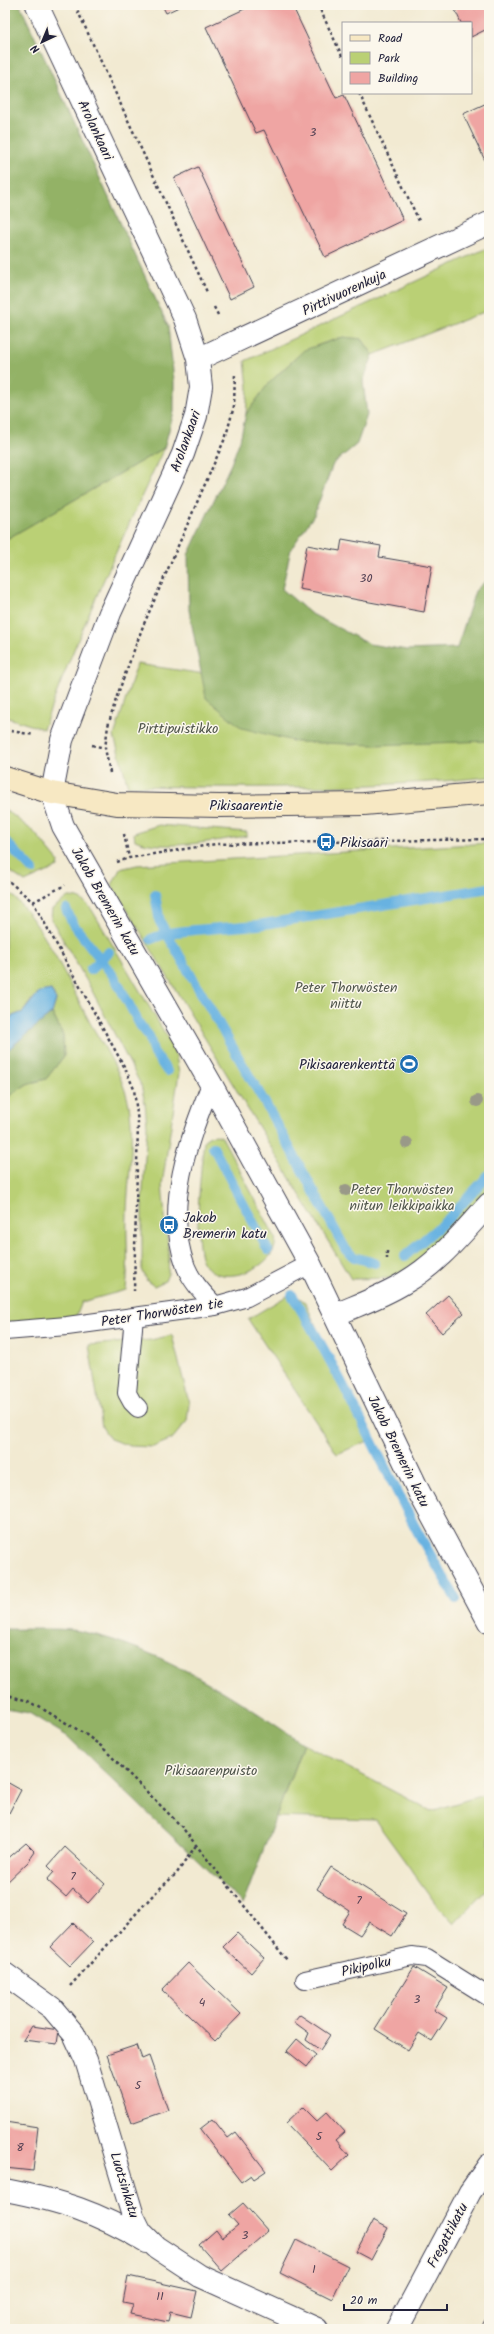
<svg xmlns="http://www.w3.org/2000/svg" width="494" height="2334" viewBox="0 0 494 2334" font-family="Kalam,sans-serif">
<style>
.green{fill:#bad074;stroke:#6e7958}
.forest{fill:#93b266;stroke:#5a6a50}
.water{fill:#68b2e1;stroke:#456a8e}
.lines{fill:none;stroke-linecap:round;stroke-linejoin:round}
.stream{stroke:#68b2e1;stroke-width:10}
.building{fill:#efa5a3}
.lane-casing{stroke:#414052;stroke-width:20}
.street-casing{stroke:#414052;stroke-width:24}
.secondary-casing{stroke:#414052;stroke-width:24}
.path{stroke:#414052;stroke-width:2.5;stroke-dasharray:3 3;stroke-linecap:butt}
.lane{stroke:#fff;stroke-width:18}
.street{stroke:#fff;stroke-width:22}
.secondary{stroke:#f7e8c3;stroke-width:22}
.tree{fill:#998}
.labels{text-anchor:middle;stroke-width:3;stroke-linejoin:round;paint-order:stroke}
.number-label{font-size:12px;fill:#554355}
.street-label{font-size:14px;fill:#22223b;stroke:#fbf7ec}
.park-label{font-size:14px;fill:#50564c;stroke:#fbf7ec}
.poi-label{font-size:14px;fill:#22223b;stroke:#fbf7ec;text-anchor:start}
</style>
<rect width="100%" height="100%" fill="#fbf7ec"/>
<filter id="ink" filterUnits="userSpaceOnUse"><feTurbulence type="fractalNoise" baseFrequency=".025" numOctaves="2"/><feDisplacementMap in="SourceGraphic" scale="8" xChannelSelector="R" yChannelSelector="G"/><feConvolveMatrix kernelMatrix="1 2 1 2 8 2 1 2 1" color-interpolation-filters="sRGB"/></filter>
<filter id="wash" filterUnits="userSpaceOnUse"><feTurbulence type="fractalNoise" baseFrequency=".012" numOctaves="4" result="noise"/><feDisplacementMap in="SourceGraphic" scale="16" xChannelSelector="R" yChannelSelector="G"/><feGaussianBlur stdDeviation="0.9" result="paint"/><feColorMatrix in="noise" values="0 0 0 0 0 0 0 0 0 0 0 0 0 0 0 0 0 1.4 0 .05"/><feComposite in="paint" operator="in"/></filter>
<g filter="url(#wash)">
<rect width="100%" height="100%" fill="#f2ead2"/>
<path class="green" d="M 489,247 L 489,310 L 373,355 L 362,339 C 306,334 277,373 246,414 L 248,387 L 245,361 Z
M 164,448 C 121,541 78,633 43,729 L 5,717 L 5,540 Z
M 137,664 L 489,716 L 489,777 C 369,789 249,788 128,786 L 114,736 Z
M 5,809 L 34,832 L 59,862 L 58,867 L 25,882 L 5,868 Z
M 159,825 L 247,832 L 247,836 C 218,840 161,852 135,840 L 134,833 Z
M 489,843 L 489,1191 L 432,1251 L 393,1278 L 351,1279 L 112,885 L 120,869 L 137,865 Z
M 5,888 C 43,923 65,975 89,1021 C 104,1047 123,1075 129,1105 C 135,1140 128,1177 127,1211 C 126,1238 129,1264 126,1290 L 82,1302 L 76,1317 L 5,1323 L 5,1099 L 27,1084 L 46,1079 L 64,1056 L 63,1035 L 52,1013 L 56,1000 L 51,990 L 32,999 L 23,1012 L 5,1019 Z
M 68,897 C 80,897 85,901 92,910 L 166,1035 L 176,1056 L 179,1073 L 162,1185 L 169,1257 L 168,1274 L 165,1281 L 154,1286 L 147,1281 L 142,1269 L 142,1204 L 147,1126 L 145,1103 L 141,1085 L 89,985 L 51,919 L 52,909 Z
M 217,1135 L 222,1137 L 275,1237 C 282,1267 213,1295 201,1257 C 194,1233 201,1167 204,1140 L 210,1136 Z
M 294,1294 L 305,1302 L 368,1441 L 337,1454 L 248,1319 L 285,1297 Z
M 172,1335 L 189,1403 L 187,1421 L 172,1439 L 153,1447 L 130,1446 L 110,1439 L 102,1427 L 89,1345 L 151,1340 Z
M 303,1744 L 431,1811 L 489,1793 L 489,1887 L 454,1924 L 436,1904 L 375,1820 L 276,1817 Z"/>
<path class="forest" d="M 5,5 L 20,5 L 168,326 L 174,380 L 174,412 L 164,448 L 5,540 Z
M 343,337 L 362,339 L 373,355 L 363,381 L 367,415 L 357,444 L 333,464 L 314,515 L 291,549 L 282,589 L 310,613 L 369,644 L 407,650 L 457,648 L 475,591 L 489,578 L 489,741 L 375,745 L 297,742 L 242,728 L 206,698 L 189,610 L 188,555 L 231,464 L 240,440 L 246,414 L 268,384 L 304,350 Z
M 52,1013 L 63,1035 L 64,1056 L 46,1079 L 27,1084 L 5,1099 L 5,1052 Z
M 5,1629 C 27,1630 65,1627 84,1632 C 164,1650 237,1698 303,1744 L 243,1904 L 67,1736 L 29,1713 L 5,1709 Z"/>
<path class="water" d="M 51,990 L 56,1000 L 52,1013 L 5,1052 L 5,1019 L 23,1012 L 39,992 Z"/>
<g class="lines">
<path class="stream" d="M 5,841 L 33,870
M 155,895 L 160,922 L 265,1103 L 346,1250 L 354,1257 L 375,1263
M 66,909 L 73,924 L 115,978 L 140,1025 L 149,1036 L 153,1051 L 167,1071
M 151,939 L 167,933 L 195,930 L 258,925 L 489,888
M 90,970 L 109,952
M 213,1147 L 268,1250
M 405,1256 L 447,1220 L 489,1175
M 292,1295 C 338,1369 374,1447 414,1525 C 427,1550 442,1574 456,1599"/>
</g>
<g id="blocks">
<path class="building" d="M 162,5 L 183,5 L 166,13 Z
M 253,5 L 292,5 L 336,98 L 344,95 L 403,220 L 325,257 L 264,130 L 256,133 L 206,27 Z
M 453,5 L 489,5 L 489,28 L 471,37 L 471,23 L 461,23 Z
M 489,102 L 489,169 L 463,114 Z
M 198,167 L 254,287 L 230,299 L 174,178 Z
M 342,539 L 381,546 L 379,557 L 432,566 L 424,612 L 299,589 L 307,545 L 340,551 Z
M 448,1295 L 464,1313 L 442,1333 L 426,1315 Z
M 5,1781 L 21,1790 L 9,1813 L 5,1810 Z
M 26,1843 L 35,1852 L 28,1862 L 5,1884 L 5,1861 Z
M 65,1847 L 105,1884 L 88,1903 L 73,1889 L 66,1897 L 47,1880 L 54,1872 L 48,1866 Z
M 331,1867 L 406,1914 L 392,1936 L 369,1922 L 360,1935 L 342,1924 L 350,1911 L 317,1889 Z
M 73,1923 L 93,1942 L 70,1966 L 50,1947 Z
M 237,1933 L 264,1958 L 251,1973 L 223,1947 Z
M 188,1963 L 241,2014 L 215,2041 L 162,1990 Z
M 414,1967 L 448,1988 L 434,2010 L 447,2018 L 432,2041 L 419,2033 L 408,2050 L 375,2029 Z
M 300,2015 L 330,2035 L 320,2050 L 306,2040 L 309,2033 L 294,2022 Z
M 32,2026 L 59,2030 L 57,2044 L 23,2040 Z
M 297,2039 L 316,2055 L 307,2067 L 287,2051 Z
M 137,2045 L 142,2059 L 149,2056 L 168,2110 L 131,2123 L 107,2055 Z
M 303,2107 L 317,2121 L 327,2112 L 345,2132 L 336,2140 L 349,2155 L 332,2171 L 286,2123 Z
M 213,2119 L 228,2138 L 236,2132 L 266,2171 L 254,2179 L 251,2175 L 241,2182 L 200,2129 Z
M 5,2122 L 38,2127 L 33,2171 L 5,2168 Z
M 243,2203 L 268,2231 L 222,2271 L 199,2245 L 216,2230 L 222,2238 L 238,2225 L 229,2215 Z
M 373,2220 L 388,2228 L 371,2260 L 356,2252 Z
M 296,2240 L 348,2266 L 332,2299 L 280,2273 Z
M 128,2276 L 197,2291 L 191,2317 L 170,2312 L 168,2322 L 130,2314 L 133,2304 L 123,2302 Z
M 489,2313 L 489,2329 L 485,2329 L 481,2327 Z"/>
</g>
</g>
<g filter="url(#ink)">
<use href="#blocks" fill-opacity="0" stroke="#414052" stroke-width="1"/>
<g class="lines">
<g class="lane-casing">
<path id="lane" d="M 211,1084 C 189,1140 163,1206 186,1267 C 192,1282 204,1294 215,1306
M 134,1317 L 127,1393 L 132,1402 L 138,1408
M 5,1331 L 67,1326 L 215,1306 L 247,1297 L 310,1264
M 305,1980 L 412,1956 L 427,1958 L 489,1997"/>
</g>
<g class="street-casing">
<path id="street" d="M 37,5 L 185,319 L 198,359 L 201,387 L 196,416 L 183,454 L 110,613 L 62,740 L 52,793 L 63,826 L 211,1084 L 310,1264 L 419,1492 L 489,1622
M 198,359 L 489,223
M 335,1315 C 358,1305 383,1296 404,1283 C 438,1264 463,1232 489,1204
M 5,1974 L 52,2008 L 74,2034 L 86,2060 L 133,2216 L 141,2232 L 156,2247 L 200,2276 L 317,2329
M 5,2190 C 62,2201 97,2212 147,2242
M 397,2329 L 470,2192 L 489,2165"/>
</g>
<g class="secondary-casing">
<path id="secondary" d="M 5,778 L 52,793 L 117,804 L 219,806 L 364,804 L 489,793"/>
</g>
<path class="path" d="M 75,5 L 207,292
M 318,5 L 343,58
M 359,93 L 420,223
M 214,307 L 219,317
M 5,730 L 34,735
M 92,745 L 105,748
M 110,773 L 105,748 L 108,726 L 117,696 L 143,626 L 226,436 L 234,406 L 235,373
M 124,834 L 129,858
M 117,862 L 129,858 L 216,844 L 489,839
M 5,878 L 33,902 L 125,1068 L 134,1089 L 138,1123 L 134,1291
M 33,902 L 65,885
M 387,1251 L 387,1259
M 5,1694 L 29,1701 L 85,1734 L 101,1746 L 181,1826 L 287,1960
M 70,1986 L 154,1894 L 177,1873 L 197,1844"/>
<use href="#lane" class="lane"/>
<use href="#street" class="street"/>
<use href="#secondary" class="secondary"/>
</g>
<g class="tree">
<circle cx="477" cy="1101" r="6"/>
<circle cx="407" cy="1143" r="6"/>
<circle cx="346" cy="1190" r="6"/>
</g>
</g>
<defs>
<g id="bus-disc" transform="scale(1)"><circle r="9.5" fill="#1f6fb2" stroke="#fbf7ec"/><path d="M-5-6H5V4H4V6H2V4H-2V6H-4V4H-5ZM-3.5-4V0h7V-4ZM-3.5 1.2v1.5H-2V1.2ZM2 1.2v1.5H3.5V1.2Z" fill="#fff"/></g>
<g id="stadium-disc" transform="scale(1)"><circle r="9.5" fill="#1f6fb2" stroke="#fbf7ec"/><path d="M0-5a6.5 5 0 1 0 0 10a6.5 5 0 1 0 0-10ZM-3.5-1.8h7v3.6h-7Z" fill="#fff"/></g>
</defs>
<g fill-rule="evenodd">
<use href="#bus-disc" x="326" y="842"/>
<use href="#stadium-disc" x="409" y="1064"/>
<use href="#bus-disc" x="169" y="1225"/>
</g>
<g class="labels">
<g class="number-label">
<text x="313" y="136">3</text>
<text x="366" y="582">30</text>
<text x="73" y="1880">7</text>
<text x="359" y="1904">7</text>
<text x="417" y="2003">3</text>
<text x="202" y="2006">4</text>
<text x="138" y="2089">5</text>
<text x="319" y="2140">5</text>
<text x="20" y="2151">8</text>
<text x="245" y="2239">3</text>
<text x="314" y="2273">1</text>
<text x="160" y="2300">11</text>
</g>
<g class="street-label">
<text transform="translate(96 130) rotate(65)" y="5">Arolankaari</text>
<text transform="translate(344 292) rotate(-25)" y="5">Pirttivuorenkuja</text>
<text transform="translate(185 441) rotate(-70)" y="5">Arolankaari</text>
<text x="246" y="810">Pikisaarentie</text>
<text transform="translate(106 901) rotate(60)" y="5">Jakob Bremerin katu</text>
<text transform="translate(162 1312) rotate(-9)" y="5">Peter Thorwösten tie</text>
<text transform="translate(399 1451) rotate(64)" y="5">Jakob Bremerin katu</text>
<text transform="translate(366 1966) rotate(-13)" y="5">Pikipolku</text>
<text transform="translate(125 2185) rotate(73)" y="5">Luotsinkatu</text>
<text transform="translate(447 2235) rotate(-62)" y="5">Fregattikatu</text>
</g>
<g class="park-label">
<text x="178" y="733">Pirttipuistikko</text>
<text x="346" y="992">Peter Thorwösten<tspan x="346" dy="16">niittu</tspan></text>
<text x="402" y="1194">Peter Thorwösten<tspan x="402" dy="16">niitun leikkipaikka</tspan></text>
<text x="211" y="1775">Pikisaarenpuisto</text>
</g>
<g class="poi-label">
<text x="340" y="847">Pikisaari</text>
<text x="395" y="1069" text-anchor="end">Pikisaarenkenttä</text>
<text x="183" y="1222">Jakob<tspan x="183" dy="16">Bremerin katu</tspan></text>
</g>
</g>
<rect width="494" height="2334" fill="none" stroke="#fbf7ec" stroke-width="20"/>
<rect x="342" y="22" width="130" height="72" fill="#fbf7ec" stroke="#a4a2a5"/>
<rect x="350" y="35" width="20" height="6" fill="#f7e8c3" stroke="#a4a2a5"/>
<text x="378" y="42" font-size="12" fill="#22223b">Road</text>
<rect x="350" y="52" width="20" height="12" fill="#bad074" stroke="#a4a2a5"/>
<text x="378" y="62" font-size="12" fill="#22223b">Park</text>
<rect x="350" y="72" width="20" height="12" fill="#efa5a3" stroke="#a4a2a5"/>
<text x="378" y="82" font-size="12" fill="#22223b">Building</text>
<g transform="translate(42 42) rotate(224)" stroke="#fbf7ec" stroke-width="3" paint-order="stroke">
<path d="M0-3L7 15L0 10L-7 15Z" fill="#22223b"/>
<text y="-6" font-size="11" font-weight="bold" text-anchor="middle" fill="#22223b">N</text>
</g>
<path d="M344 2304v6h103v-6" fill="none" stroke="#22223b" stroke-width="2"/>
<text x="350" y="2304" font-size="12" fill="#22223b" stroke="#fbf7ec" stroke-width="3" paint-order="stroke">20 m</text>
</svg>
